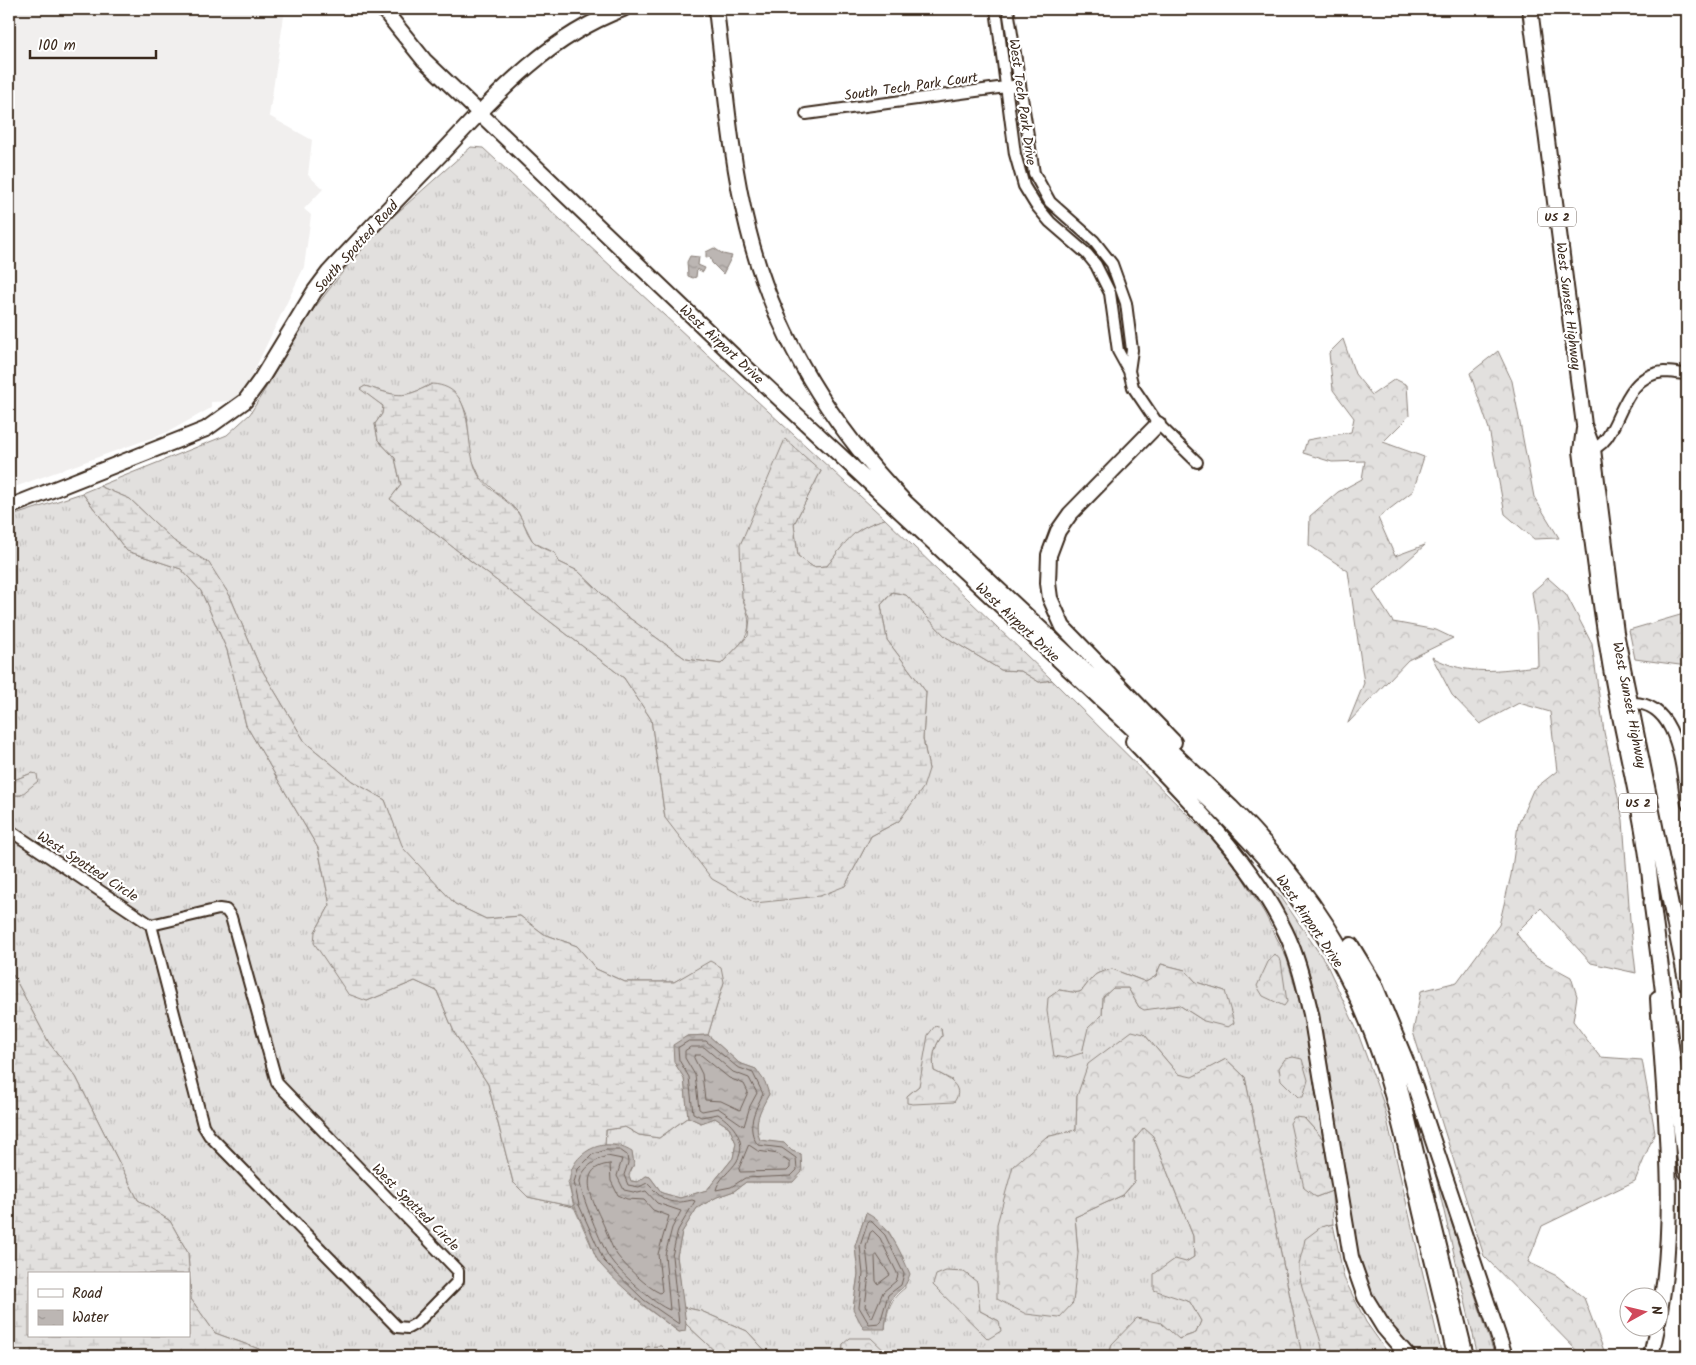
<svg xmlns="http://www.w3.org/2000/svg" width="1696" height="1365" viewBox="0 0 1696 1365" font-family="Kalam,sans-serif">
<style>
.built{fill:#f1efee}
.grass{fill:url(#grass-tufts);stroke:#8e857e;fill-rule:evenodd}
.forest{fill:url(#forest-crowns);stroke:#8e857e}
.wetland{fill:url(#wetland-marsh);stroke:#8e857e;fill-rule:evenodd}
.water{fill:url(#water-ripples);stroke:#887e77}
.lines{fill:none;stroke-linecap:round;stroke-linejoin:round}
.shore{stroke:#6f625a;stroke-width:1}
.minor-casing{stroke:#3b2a1e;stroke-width:14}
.major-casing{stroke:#3b2a1e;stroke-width:18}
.highway-casing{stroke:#3b2a1e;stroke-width:19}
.minor{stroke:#fff;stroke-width:10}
.major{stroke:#fff;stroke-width:14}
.highway{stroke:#fff;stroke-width:15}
.labels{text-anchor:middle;stroke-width:4.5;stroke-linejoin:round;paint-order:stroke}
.shield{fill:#fff;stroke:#766a62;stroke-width:1}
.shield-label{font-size:12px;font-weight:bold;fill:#3b2a1e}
.street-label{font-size:14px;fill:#3b2a1e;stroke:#fff}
</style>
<defs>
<pattern id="grass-tufts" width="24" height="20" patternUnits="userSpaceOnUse" patternTransform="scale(1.25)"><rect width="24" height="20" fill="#e2e0de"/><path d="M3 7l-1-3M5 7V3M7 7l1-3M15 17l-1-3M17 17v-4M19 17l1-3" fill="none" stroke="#c3c0be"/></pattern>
<pattern id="forest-crowns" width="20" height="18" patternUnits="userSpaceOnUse" patternTransform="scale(1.25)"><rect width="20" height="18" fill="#e2e0de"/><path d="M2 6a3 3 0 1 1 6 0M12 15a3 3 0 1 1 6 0" fill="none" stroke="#c3c0be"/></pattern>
<pattern id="wetland-marsh" width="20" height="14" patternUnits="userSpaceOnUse" patternTransform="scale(1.25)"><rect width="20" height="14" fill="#e2e0de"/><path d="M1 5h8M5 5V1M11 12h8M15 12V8" fill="none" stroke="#c3c0be"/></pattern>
<pattern id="water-ripples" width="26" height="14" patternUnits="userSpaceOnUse" patternTransform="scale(1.25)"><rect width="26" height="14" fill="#bcb6b3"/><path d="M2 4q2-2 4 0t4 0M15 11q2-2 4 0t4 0" fill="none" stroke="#9a9491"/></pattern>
</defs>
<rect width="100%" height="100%" fill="#fff"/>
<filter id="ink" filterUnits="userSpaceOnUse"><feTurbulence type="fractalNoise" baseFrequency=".02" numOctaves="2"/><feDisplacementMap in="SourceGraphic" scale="10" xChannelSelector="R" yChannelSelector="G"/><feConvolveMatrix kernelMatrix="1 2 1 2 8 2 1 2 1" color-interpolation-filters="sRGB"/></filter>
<g filter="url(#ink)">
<path class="built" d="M 9,9 L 285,9 L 269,116 L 312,140 L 308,175 L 323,189 L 304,209 L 311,215 L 304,267 L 251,377 L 233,401 L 211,402 L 211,408 L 168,432 L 9,489 Z"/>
<path class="grass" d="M 471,147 L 483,148 L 885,519 C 852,529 848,540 827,566 L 813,567 L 798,556 L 794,524 L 821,471 L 742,597 C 757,635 746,637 721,664 L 686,659 L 621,612 L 578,571 L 559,562 L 555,553 L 533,542 L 518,512 L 480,477 L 470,455 L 467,415 L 460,399 L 432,384 C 401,400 398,396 365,386 L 361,389 L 383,406 L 382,414 L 375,424 L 378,440 L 395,458 L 401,485 L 390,499 L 624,678 L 651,719 L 665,818 L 845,886 L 871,836 L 899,821 L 929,769 L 923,739 L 926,692 L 887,640 L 881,605 L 893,592 L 906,595 L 946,637 L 1001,670 L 1021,671 L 1039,682 L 1052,680 L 1212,839 L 1239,872 L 1265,914 L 1287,959 L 1303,1014 L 1323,1139 L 1304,1118 L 1316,1197 L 1332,1191 L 1333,1224 L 1321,1227 L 1299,1266 L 1308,1304 L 1322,1343 L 1323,1356 L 1302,1356 L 1245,1077 L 1226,1059 L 1192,1078 L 1178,1074 L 1144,1034 L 1077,1096 L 1076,1130 L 1046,1137 L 1078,1253 L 1075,1217 L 1123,1195 L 1134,1183 L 1134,1140 L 1144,1127 L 1153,1136 L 1193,1236 L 1194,1257 L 1186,1262 L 1190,1302 L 1201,1321 L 1196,1333 L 1178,1339 L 1161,1323 L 1112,1344 L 1109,1356 L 890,1356 L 843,1344 L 842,1356 L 770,1356 L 747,1331 L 701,1311 L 683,1307 L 677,1256 L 682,1232 L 697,1208 L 717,1197 L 734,1191 L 746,1182 L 793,1182 L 801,1154 L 792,1151 L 784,1143 L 760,1141 C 753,1122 759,1111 769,1094 L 756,1069 L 739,1063 L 708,1035 L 724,982 L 710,962 L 674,982 L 625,982 L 596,969 L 577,946 L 544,934 L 520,916 L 486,919 L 455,904 L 402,848 L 385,800 L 352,781 L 305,742 L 259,665 L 230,596 L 209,564 L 174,541 L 130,499 L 99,486 L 227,435 L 250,414 L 313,310 L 370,237 ZM 1161,964 L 1185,970 L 1196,982 L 1225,991 L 1204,1021 L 1179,1005 L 1144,1009 L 1139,1007 L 1128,988 L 1113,988 L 1103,997 L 1102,1015 L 1087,1028 L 1082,1053 L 1059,990 C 1085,994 1077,995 1093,977 C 1097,972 1106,971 1112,969 L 1146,982 L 1156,976 ZM 941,1028 L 942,1036 C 934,1046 932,1059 934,1071 L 952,1080 L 907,1096 L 919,1086 ZM 866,1213 L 889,1232 L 903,1258 L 905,1288 C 890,1299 887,1310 885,1329 L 853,1308 L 858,1274 L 855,1246 ZM 980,1311 L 999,1321 L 988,1339 Z
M 82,493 L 127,551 L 181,569 L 201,591 L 227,650 L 246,725 L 318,848 L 330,905 L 315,932 L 367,1001 L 415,981 L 437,991 L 455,1034 L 488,1084 L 513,1182 L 528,1197 L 574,1207 L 599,1263 L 641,1304 L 679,1332 L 684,1331 L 686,1324 L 720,1356 L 671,1356 L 661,1346 L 647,1347 L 635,1356 L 266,1356 L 259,1349 L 215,1333 L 191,1299 L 188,1253 L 170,1221 L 138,1200 L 76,1077 L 49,1043 L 13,975 L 9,972 L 9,795 L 21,795 L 32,773 L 9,782 L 9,517 Z
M 1271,889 L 1279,894 L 1326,963 L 1356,1028 L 1383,1102 L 1442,1356 L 1418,1356 C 1400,1336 1383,1316 1372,1292 C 1355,1255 1349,1214 1343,1174 C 1333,1110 1328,1042 1311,979 C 1302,947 1286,919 1271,889 Z
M 688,1117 L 701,1123 L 715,1118 L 729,1127 L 736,1143 L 733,1158 L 707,1190 L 680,1198 L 662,1193 L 650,1177 L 646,1176 L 639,1182 L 630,1181 L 628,1175 L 634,1164 L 621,1145 L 605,1145 L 606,1130 L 625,1127 L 639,1135 L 659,1138 Z
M 1435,1173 L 1495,1356 L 1478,1356 Z"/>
<path class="forest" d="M 1343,339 L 1355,374 L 1372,395 L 1395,379 L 1407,385 L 1409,416 L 1383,442 L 1424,457 L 1413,491 L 1378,518 L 1395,556 L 1425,545 L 1373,591 L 1393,622 L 1436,630 L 1453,638 L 1408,660 L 1348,723 L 1364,683 L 1348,571 L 1309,545 L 1310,516 L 1338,492 L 1362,479 L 1365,461 L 1332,462 L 1303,453 L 1307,440 L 1351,432 L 1354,418 L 1333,390 L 1329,353 Z
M 1498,351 L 1512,381 L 1534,497 L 1559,538 L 1534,539 L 1505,514 L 1489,429 L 1470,373 Z
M 1548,578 L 1566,594 L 1592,644 L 1604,732 L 1623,820 L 1630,920 L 1636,973 L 1591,963 L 1541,908 L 1516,933 L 1534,957 L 1571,977 L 1577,996 L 1573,1021 L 1600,1057 L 1642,1060 L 1655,1132 L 1635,1181 L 1542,1226 L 1528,1262 L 1557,1276 L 1584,1298 L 1606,1356 L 1582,1356 L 1484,1256 L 1413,1032 L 1421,991 L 1457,982 L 1499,925 L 1511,875 L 1518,825 L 1533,790 L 1557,771 L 1550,712 L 1519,703 L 1480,724 L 1452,695 L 1432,657 C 1469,677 1498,670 1538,666 L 1537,627 L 1532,592 Z
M 1687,613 L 1687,666 L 1635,659 L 1629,630 Z
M 32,773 L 37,774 L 38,781 L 21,795 L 9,795 L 9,782 Z
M 1275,954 L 1281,961 L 1287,1002 L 1284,1006 L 1263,996 L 1257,986 L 1268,962 Z
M 1161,964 L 1185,970 L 1196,982 L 1225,991 L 1234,1023 L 1228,1027 L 1204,1021 L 1179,1005 L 1144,1010 L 1139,1007 L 1128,988 L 1113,988 L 1103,997 L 1102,1015 L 1088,1028 L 1082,1053 L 1066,1058 L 1054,1056 L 1047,1011 L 1048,998 L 1059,990 C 1086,994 1077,995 1093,977 C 1097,972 1106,971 1112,969 L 1146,982 L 1156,976 Z
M 935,1026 L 941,1028 L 942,1036 C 934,1046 932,1059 934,1071 C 946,1077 966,1086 954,1102 L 913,1104 L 907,1103 L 907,1096 L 919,1086 L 928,1035 Z
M 1132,1031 L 1144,1034 L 1178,1074 L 1192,1077 L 1226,1059 L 1245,1077 L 1302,1356 L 1109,1356 L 1112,1344 L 1137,1318 L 1161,1323 L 1179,1339 L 1196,1333 L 1201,1321 L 1190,1302 L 1154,1290 L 1154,1274 L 1175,1259 L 1186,1262 L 1194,1257 L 1193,1236 L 1153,1136 L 1144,1128 L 1134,1140 L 1134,1182 L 1123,1195 L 1075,1217 L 1078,1253 L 1073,1303 L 1059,1318 L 1026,1314 L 997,1299 L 997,1224 L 1013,1166 L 1046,1137 L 1076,1130 L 1077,1096 L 1088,1064 Z
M 1293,1057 L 1302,1059 L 1308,1080 L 1303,1097 L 1298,1097 L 1281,1080 L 1279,1068 L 1285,1059 Z
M 1294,1117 L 1304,1118 L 1323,1139 L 1332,1191 L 1316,1197 L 1304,1188 L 1290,1123 Z
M 946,1271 L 964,1272 L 977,1282 L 980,1311 L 999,1321 L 1001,1331 L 988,1339 L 933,1285 L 936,1275 Z
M 683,1307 L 701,1311 L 747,1331 L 770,1356 L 720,1356 L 686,1324 Z
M 850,1338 L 871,1338 L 890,1356 L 923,1356 L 842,1356 L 843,1344 Z
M 661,1346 L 671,1356 L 635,1356 L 647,1347 Z"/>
<path class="wetland" d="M 432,384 C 480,387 461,446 479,476 C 488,491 508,499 518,513 C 524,521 526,532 532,540 C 537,546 548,550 555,553 L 559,562 L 578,571 L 621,612 L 686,659 L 721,664 L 748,636 L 750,618 L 742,597 L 740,545 L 785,439 L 821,471 L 794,524 L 798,556 L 813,567 L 827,566 C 848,540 851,529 885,519 L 1052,680 L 1039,682 L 1021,671 L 1001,670 L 946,637 L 906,595 L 892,592 L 881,605 L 887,640 L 926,692 L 923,739 L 929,769 L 923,788 L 899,821 L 871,836 L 845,886 L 820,896 L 755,903 L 712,879 L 665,818 L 651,719 L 624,678 L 390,499 L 401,485 L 395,458 L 378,440 L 375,424 L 382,414 L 383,406 L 360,389 L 365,386 C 398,396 401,400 432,384 Z
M 99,486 L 130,499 L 174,541 L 209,563 L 230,596 L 259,665 L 305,742 L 352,781 L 385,800 L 403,848 L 455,904 L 486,919 L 520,916 L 544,934 L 577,946 L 596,969 L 625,982 L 674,982 L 710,961 L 721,967 L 724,982 L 708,1035 L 687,1036 L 674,1062 L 684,1077 L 688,1117 L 659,1138 L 639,1135 L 625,1127 L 606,1130 L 605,1145 L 589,1150 L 568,1182 L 574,1207 L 528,1197 L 513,1182 L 488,1084 L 455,1034 L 437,991 L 415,981 L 367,1001 L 348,994 L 314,943 L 315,932 L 330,905 L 318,848 L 246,725 L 227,650 L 201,591 L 181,569 L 127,551 L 82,493 Z
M 9,972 L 13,975 L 49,1043 L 76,1077 L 138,1200 L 170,1221 L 188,1253 L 191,1299 L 215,1333 L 259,1349 L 266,1356 L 9,1356 ZM 29,1274 L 189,1274 L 189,1336 L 29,1336 Z
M 1333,1224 L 1344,1278 L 1366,1322 L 1390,1356 L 1323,1356 C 1321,1327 1298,1293 1299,1265 C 1300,1257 1304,1247 1305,1239 L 1321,1227 Z"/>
<path class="water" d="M 714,248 L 723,254 L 732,256 L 723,274 L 712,263 L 710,257 L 706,258 L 706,252 Z
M 690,256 L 699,257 L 698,265 L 705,268 L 703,272 L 697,269 L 696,277 L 693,278 L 688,276 L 687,262 Z
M 708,1035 L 739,1063 L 756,1069 L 765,1082 L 769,1094 C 760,1111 753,1122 760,1140 L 784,1143 L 792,1151 L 801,1154 L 802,1172 L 793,1182 L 746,1182 L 734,1191 L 717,1197 L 697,1208 L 682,1232 L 677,1256 L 686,1324 L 685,1331 L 679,1332 C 652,1312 624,1291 601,1265 C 594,1257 592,1244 587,1234 C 575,1207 554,1171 589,1150 C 603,1142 619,1144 632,1152 L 634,1164 L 629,1175 L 631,1181 L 638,1182 L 646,1176 L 650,1177 L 662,1193 L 680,1198 L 707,1190 L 733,1158 L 736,1143 L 729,1127 L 715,1118 L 701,1123 L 688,1117 L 684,1078 L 674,1062 L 673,1045 L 687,1036 Z
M 866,1213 C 889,1224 900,1251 910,1274 C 904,1291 903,1285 893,1297 C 887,1305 886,1319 885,1329 L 864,1329 L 853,1309 L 858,1274 L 855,1246 Z"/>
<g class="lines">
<path class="shore" d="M 689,1041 L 706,1041 L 737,1067 L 753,1073 L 763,1094 C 755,1110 745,1128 758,1145 L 782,1148 L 796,1158 L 797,1170 L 791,1176 L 745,1178 L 731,1187 L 716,1190 C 718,1179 731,1171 737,1161 C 748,1141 733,1124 718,1114 L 701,1117 L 693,1113 L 689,1077 L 679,1060 L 678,1048 Z
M 691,1047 L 704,1047 L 733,1072 L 749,1078 L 757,1093 L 750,1106 L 744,1126 L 718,1108 L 702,1111 L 699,1109 L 695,1075 L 685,1058 L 685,1051 Z
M 695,1055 L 701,1055 L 729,1078 L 744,1084 L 748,1092 L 740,1110 L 721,1101 L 705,1100 L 702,1074 L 694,1058 Z
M 749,1145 L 758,1151 L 778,1154 L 790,1163 L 790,1168 L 787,1171 L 740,1172 L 739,1169 Z
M 606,1150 L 620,1150 L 627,1155 L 628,1163 L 624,1175 L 628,1185 L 639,1187 L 647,1183 C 663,1199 667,1206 692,1200 L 695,1201 L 678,1230 L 672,1256 L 679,1324 L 644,1300 L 604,1261 L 579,1205 L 574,1182 L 578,1169 L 592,1155 Z
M 607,1156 L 622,1159 L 617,1176 L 624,1190 L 638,1193 L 646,1191 L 657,1203 L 681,1211 L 672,1228 L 665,1255 L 670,1310 C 656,1306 617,1270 609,1257 C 603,1248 579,1191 580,1181 C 582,1168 595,1160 607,1156 Z
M 610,1164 L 611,1181 L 618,1195 L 627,1199 L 644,1200 L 653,1210 L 669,1216 L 658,1254 L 662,1291 L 660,1293 C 648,1288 625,1266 617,1255 C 611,1247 608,1235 604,1226 C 596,1207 572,1167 610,1164 Z
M 871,1221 L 885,1235 L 904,1274 L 901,1285 L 888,1295 L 880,1323 L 869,1324 L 859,1307 L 863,1274 L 860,1246 L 868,1222 Z
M 873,1231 L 880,1238 L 898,1275 L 896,1281 L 883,1292 L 872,1318 L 865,1306 L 869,1275 L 866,1247 L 870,1233 Z
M 877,1255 L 890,1275 L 878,1284 L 876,1281 L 875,1257 Z"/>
<g class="minor-casing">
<path id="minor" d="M 996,9 L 1015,154 L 1024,186 L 1035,204 L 1050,222 L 1087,254 L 1096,265 L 1110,293 L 1118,351 L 1129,371 L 1133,387 L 1158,424 L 1197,462
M 1008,9 L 1034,173 L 1050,202 L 1094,241 L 1112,264 L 1126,303 L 1132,350 L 1129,371
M 806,114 L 1013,86
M 1588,450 C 1623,445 1615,376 1664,372 C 1672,372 1680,374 1687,374
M 1623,704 C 1678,694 1681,766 1687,804
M 9,830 L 151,925 L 203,1125 L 209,1135 L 397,1327 L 408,1328 L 417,1323 L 458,1281 L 458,1271 L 277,1083 L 231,917 L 226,910 L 219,909 L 151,925"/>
</g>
<g class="major-casing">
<path id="major" d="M 383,9 L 424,60 L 736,358 L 1213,804 C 1259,850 1301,897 1334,953 C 1378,1028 1398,1111 1417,1195 C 1429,1249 1443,1302 1455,1356
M 716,9 C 725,82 730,158 748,229 C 774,335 829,423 904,501 L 1231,807 C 1306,882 1361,966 1395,1067 L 1466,1356
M 1530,9 L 1584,425 L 1593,449 L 1616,633 L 1687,985
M 1158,424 L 1070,514 L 1058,531 L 1049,555 L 1048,583 L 1050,598 L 1063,627 L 1174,742
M 1584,429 L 1581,451 C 1591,527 1599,604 1613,680 C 1627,757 1648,833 1653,911
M 9,507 L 186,437 L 206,429 L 245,401 L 261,379 L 314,292 L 329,272 C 366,232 403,193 441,154 C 496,95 546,38 623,9
M 1133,741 C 1188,800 1249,857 1285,931 C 1298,957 1304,986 1311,1014 L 1351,1257 L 1365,1297 L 1384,1328 L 1408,1356
M 1351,945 L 1374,983 L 1408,1066 L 1505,1356
M 1658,998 C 1664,1105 1679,1215 1658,1321
M 1651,1356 L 1657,1328"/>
</g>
<g class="highway-casing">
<path id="highway" d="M 1652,902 L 1687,1173"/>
</g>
<use href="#minor" class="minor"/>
<use href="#major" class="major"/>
<use href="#highway" class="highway"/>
</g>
</g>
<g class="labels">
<g class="shield">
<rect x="1538" y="207.5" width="38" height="19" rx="4"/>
<rect x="1619" y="793.5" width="38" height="19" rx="4"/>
</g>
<g class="shield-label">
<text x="1557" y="221">US 2</text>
<text x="1638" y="807">US 2</text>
</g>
<g class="street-label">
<text transform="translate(911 86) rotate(-8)" y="5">South Tech Park Court</text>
<text transform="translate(1023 102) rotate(82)" y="5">West Tech Park Drive</text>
<text transform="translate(356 246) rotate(-48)" y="5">South Spotted Road</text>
<text transform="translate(1569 306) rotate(83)" y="5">West Sunset Highway</text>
<text transform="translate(722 344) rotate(43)" y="5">West Airport Drive</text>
<text transform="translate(1018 622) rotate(43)" y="5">West Airport Drive</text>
<text transform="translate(1630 705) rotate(79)" y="5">West Sunset Highway</text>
<text transform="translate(88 866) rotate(33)" y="5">West Spotted Circle</text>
<text transform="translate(1310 921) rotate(56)" y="5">West Airport Drive</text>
<text transform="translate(416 1207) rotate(45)" y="5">West Spotted Circle</text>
</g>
</g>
<rect width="1696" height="1365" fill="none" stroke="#fff" stroke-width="30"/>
<rect x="15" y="15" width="1666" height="1335" fill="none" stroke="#3b2a1e" stroke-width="2" filter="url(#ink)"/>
<rect x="28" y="1272" width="162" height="65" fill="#ffffff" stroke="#b1aaa5"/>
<rect x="38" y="1289" width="25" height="8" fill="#ffffff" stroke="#b1aaa5"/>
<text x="72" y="1298" font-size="15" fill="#3b2a1e">Road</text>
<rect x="38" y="1310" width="25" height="15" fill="url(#water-ripples)" stroke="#b1aaa5"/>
<text x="72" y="1322" font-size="15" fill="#3b2a1e">Water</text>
<g transform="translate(1644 1312) rotate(82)"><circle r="24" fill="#ffffff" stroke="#b1aaa5"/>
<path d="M0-4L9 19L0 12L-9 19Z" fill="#d1495b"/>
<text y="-8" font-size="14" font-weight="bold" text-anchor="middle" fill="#3b2a1e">N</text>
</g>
<path d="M30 50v8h126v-8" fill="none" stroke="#3b2a1e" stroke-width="2.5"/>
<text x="38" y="50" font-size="15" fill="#3b2a1e" stroke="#ffffff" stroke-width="4" paint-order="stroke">100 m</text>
</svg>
